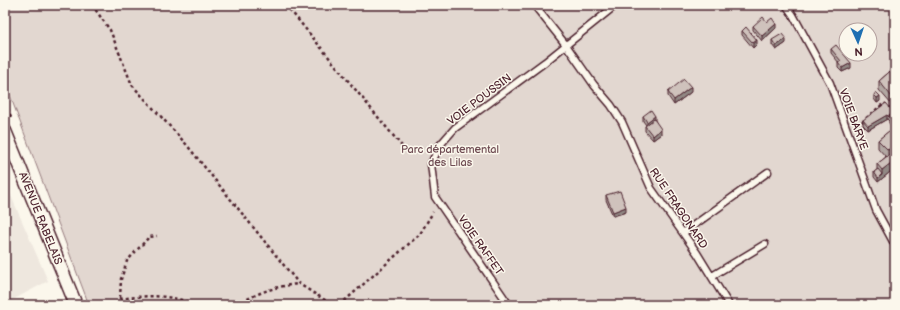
<svg xmlns="http://www.w3.org/2000/svg" width="900" height="310" viewBox="0 0 900 310" font-family="'Balsamiq Sans',sans-serif">
<style>
.built{fill:#eee7de}
.green{fill:#e2d7d0;stroke:#967b7e;fill-rule:evenodd}
.lines{fill:none;stroke-linecap:round;stroke-linejoin:round}
.service-casing{stroke:#4a1f2b;stroke-width:9}
.minor-casing{stroke:#4a1f2b;stroke-width:15}
.path{stroke:#4a1f2b;stroke-width:2.5;stroke-dasharray:3 3;stroke-linecap:butt}
.service{stroke:#fbf7ec;stroke-width:6}
.minor{stroke:#fbf7ec;stroke-width:12}
.wall{fill:#b2a7a2;stroke:#4a1f2b}
.shaded-wall{fill:#918884;stroke:#4a1f2b}
.building{fill:#cfc2bc;stroke:#4a1f2b}
.labels{text-anchor:middle;stroke-width:3;stroke-linejoin:round;paint-order:stroke}
.street-label{font-size:11px;fill:#4a1f2b;stroke:#fbf7ec}
.park-label{font-size:11px;fill:#704d54;stroke:#fbf7ec}
</style>
<rect width="100%" height="100%" fill="#fbf7ec"/>
<filter id="ink" filterUnits="userSpaceOnUse"><feTurbulence type="fractalNoise" baseFrequency=".025" numOctaves="2"/><feDisplacementMap in="SourceGraphic" scale="8" xChannelSelector="R" yChannelSelector="G"/><feConvolveMatrix kernelMatrix="1 2 1 2 8 2 1 2 1" color-interpolation-filters="sRGB"/></filter>
<g filter="url(#ink)">
<path class="built" d="M 5,182 L 48,281 L 5,304 Z"/>
<path class="green" d="M 5,5 L 895,5 L 895,305 L 89,305 L 5,82 ZM 846,30 L 870,30 L 870,54 L 846,54 Z"/>
<g class="lines">
<g class="service-casing">
<path id="service" d="M 534,5 L 566,45 L 594,85 L 611,105 L 622,122 L 651,188 L 697,253 L 729,305
M 786,5 L 793,15 L 830,83 L 876,210 L 895,245
M 683,233 L 768,172
M 712,276 L 765,244
M 509,305 L 435,197 L 431,164 L 440,145 L 455,128 L 545,62 L 616,5"/>
</g>
<g class="minor-casing">
<path id="minor" d="M 5,131 L 76,305"/>
</g>
<path class="path" d="M 92,5 L 110,30 L 132,85 L 186,144 L 299,284 L 333,305
M 286,5 L 405,150
M 5,103 L 12,119
M 857,126 L 884,103 L 892,109 L 895,107
M 120,298 L 121,279 L 127,261 L 149,237 L 157,236
M 122,305 L 120,299 C 147,295 170,294 196,305
M 237,305 C 256,293 276,286 298,284
M 340,305 L 420,234 L 433,212"/>
<use href="#service" class="service"/>
<use href="#minor" class="minor"/>
</g>
<path class="wall" d="M 767,22 L 776,28 L 762,41 L 753,30 L 753,26 Z
M 742,31 L 757,44 L 753,48 L 742,35 Z
M 772,40 L 786,43 L 776,50 L 772,45 Z
M 831,49 L 851,68 L 842,72 L 838,68 L 838,63 L 839,63 L 831,53 Z
M 895,67 L 895,103 L 892,105 L 879,90 L 879,81 Z
M 668,92 L 691,92 L 674,105 L 668,96 Z
M 874,95 L 880,101 L 877,103 L 874,99 Z
M 895,104 L 895,168 L 878,182 L 874,177 L 874,172 L 877,170 L 877,164 L 886,157 L 878,148 L 878,140 L 893,128 L 889,123 L 889,121 L 887,119 L 868,130 L 863,125 L 863,120 L 892,110 L 892,107 Z
M 643,116 L 655,120 L 661,134 L 653,140 L 645,131 L 645,126 L 646,125 L 643,121 Z
M 606,195 L 626,212 L 613,216 L 606,200 Z"/>
<path class="shaded-wall" d="M 776,24 L 776,28 L 762,41 L 762,36 Z
M 786,39 L 786,43 L 776,50 L 776,46 Z
M 757,40 L 757,44 L 753,48 L 753,43 Z
M 851,63 L 851,68 L 842,72 L 842,68 Z
M 691,87 L 691,92 L 674,105 L 674,100 Z
M 895,94 L 895,103 L 892,105 L 892,97 Z
M 880,96 L 880,101 L 877,103 L 877,98 Z
M 887,115 L 887,119 L 868,130 L 868,126 Z
M 655,116 L 655,120 L 647,126 L 647,122 Z
M 661,129 L 661,134 L 653,140 L 653,136 Z
M 895,144 L 895,152 L 888,159 L 888,150 Z
M 895,160 L 895,168 L 878,182 L 878,178 L 882,175 L 882,170 Z
M 626,207 L 626,212 L 613,216 L 613,212 Z"/>
<path class="building" d="M 763,17 L 767,22 L 772,18 L 776,24 L 762,36 L 753,26 Z
M 746,27 L 757,40 L 753,43 L 742,31 Z
M 782,34 L 786,39 L 776,46 L 772,40 Z
M 836,45 L 851,63 L 842,68 L 838,63 L 841,61 L 831,49 Z
M 895,67 L 895,94 L 892,97 L 879,81 Z
M 684,79 L 691,87 L 674,100 L 668,92 Z
M 876,92 L 880,96 L 877,98 L 874,95 Z
M 886,103 L 893,111 L 889,115 L 889,117 L 887,115 L 868,126 L 863,120 Z
M 895,104 L 895,122 L 889,115 L 895,110 L 892,107 Z
M 651,110 L 655,116 L 647,122 L 643,116 Z
M 654,119 L 661,129 L 653,136 L 645,126 Z
M 895,126 L 895,144 L 888,150 L 878,140 Z
M 895,150 L 895,160 L 882,170 L 877,164 Z
M 878,169 L 882,174 L 878,178 L 874,172 Z
M 620,191 L 626,207 L 613,212 L 606,195 Z"/>
</g>
<g class="labels">
<g class="street-label">
<text transform="translate(479 99) rotate(-37)" y="4">VOIE POUSSIN</text>
<text transform="translate(854 119) rotate(70)" y="4">VOIE BARYE</text>
<text transform="translate(679 208) rotate(56)" y="4">RUE FRAGONARD</text>
<text transform="translate(41 218) rotate(68)" y="4">AVENUE RABELAIS</text>
<text transform="translate(481 245) rotate(55)" y="4">VOIE RAFFET</text>
</g>
<g class="park-label">
<text x="450" y="153">Parc départemental<tspan x="450" dy="13">des Lilas</tspan></text>
</g>
</g>
<rect width="900" height="310" fill="none" stroke="#fbf7ec" stroke-width="20"/>
<rect x="10" y="10" width="880" height="290" fill="none" stroke="#4a1f2b" stroke-width="1.5" filter="url(#ink)"/>
<g transform="translate(858 42) rotate(177)"><circle r="19" fill="#fbf7ec" stroke="#b4a19f"/>
<path d="M0-3L7 15L0 10L-7 15Z" fill="#1f6fb2"/>
<text y="-6" font-size="11" font-weight="bold" text-anchor="middle" fill="#4a1f2b">N</text>
</g>
</svg>
